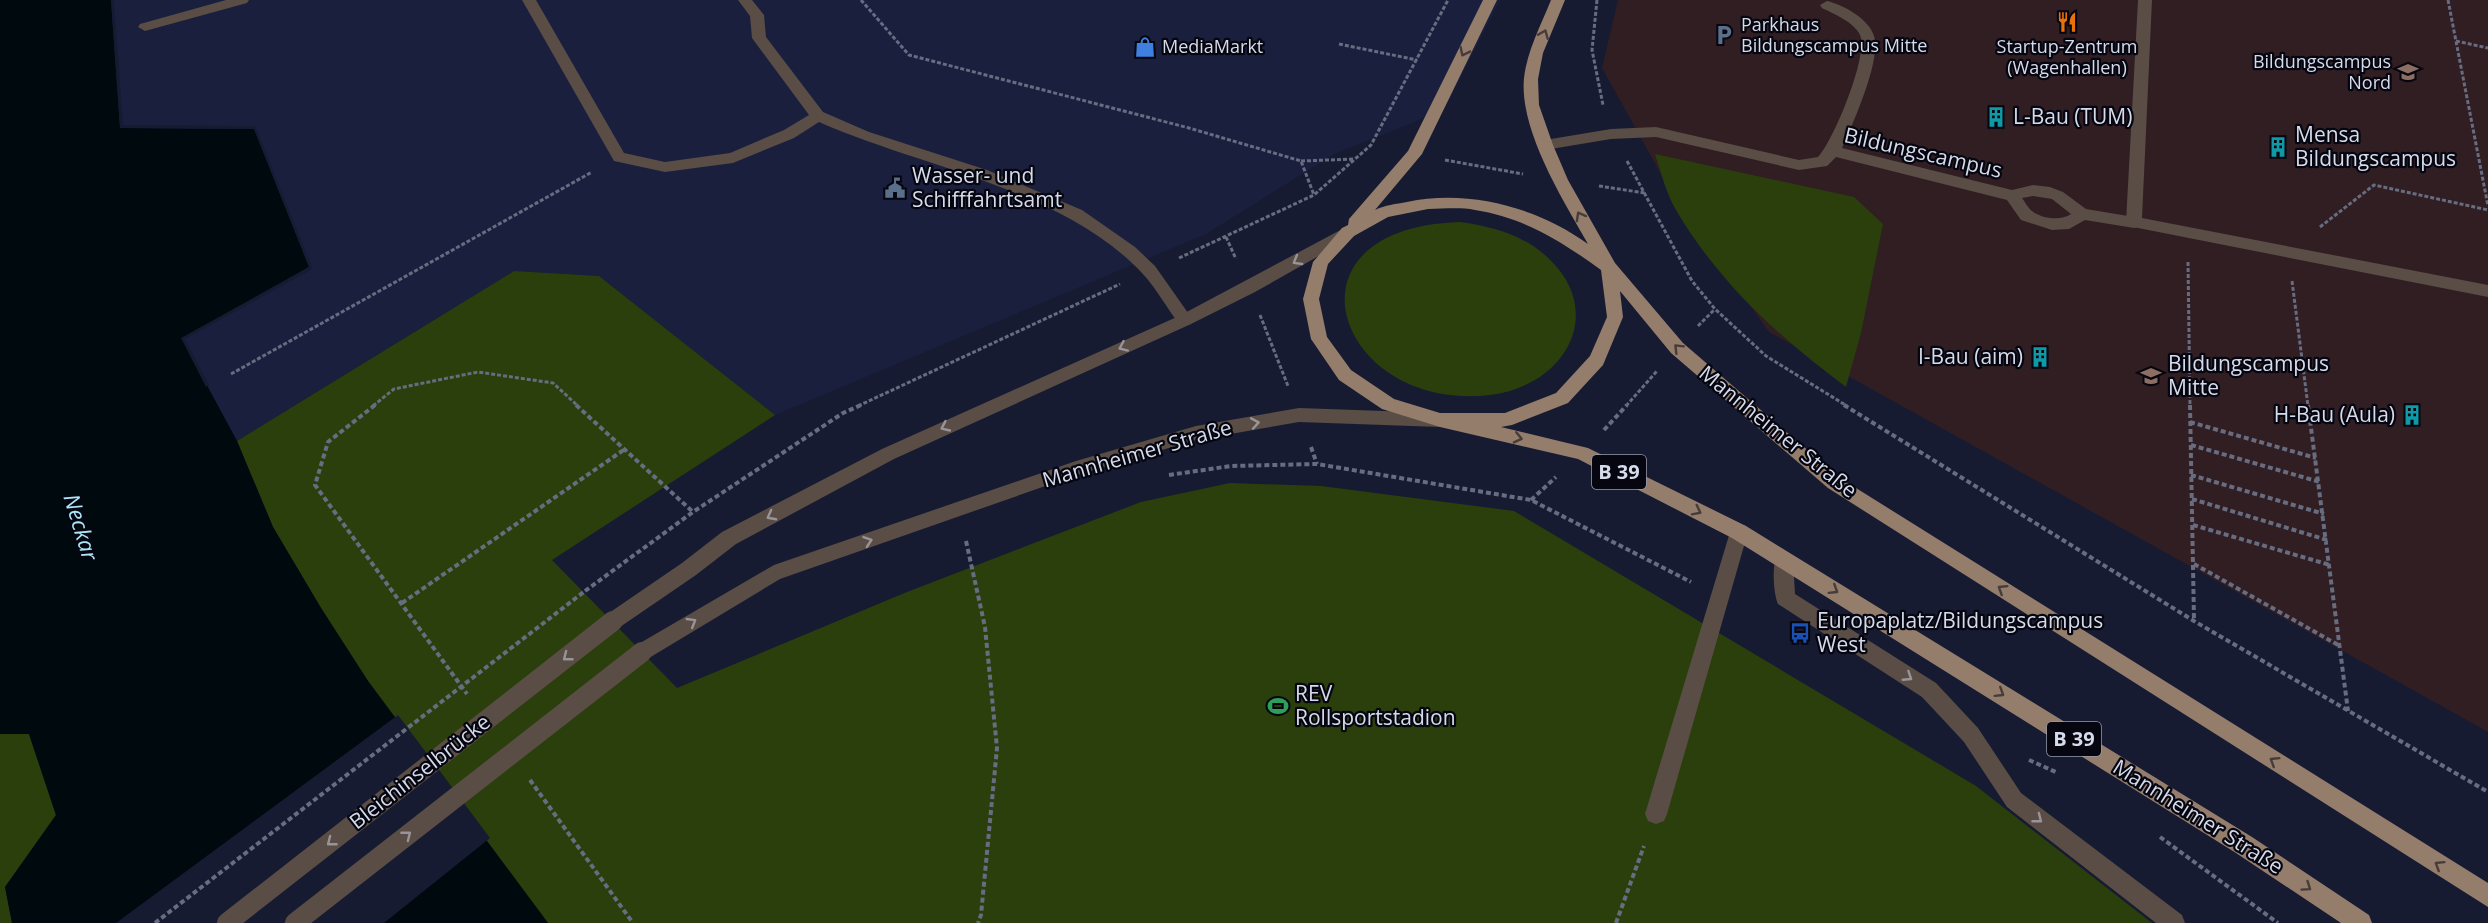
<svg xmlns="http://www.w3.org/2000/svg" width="2488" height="923" viewBox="0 0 2488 923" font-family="'Open Sans',sans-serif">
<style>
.built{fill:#1a1f3d}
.industrial{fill:#301e22}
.green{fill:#2b3f0c}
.water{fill:#00090e}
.pier{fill:#161b32}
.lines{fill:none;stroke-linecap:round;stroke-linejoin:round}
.path-far1{stroke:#676c80;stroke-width:3;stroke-dasharray:4 2;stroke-linecap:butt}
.path{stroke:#676c80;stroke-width:4;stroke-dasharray:5 3;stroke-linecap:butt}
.lane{fill:#594d45;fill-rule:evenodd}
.street{fill:#594d45;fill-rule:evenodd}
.primary{fill:#957d6c;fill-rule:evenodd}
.path-bridge{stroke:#676c80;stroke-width:4;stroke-dasharray:5 3;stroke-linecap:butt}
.street-bridge{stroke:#594d45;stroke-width:20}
.oneway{stroke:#463c39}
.oneway2{stroke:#989498}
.labels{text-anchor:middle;stroke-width:4.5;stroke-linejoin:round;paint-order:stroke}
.far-poi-label{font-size:18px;fill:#d6dbeb;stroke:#050610;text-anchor:start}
.shield{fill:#050610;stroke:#979ba9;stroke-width:1.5}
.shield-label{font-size:20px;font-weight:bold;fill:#d6dbeb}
.poi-label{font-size:21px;fill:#d6dbeb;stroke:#050610;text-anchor:start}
.street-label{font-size:21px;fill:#d6dbeb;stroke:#050610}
.water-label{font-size:22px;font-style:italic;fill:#ade6f9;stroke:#050610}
</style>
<rect width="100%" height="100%" fill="#161b32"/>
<path class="built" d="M 111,0 L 1500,0 L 1447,104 L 1415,122 L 1336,153 L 1206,234 L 775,415 L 599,276 L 514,271 L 237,441 L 181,338 L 120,128 Z"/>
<path class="industrial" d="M 1618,0 L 2488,0 L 2488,732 L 1769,332 L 1677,203 L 1602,68 Z"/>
<path class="green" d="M 1655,154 L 1854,197 L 1883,224 L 1861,333 L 1846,387 C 1779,337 1719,283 1676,210 C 1666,193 1661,172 1655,154 Z
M 1460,222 C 1488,226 1517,233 1540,251 C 1610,306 1569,385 1490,395 C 1337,413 1272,228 1460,222 Z
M 514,271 L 599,276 L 775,415 L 552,560 L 677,688 L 907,592 L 1141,502 L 1230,483 L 1321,486 L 1514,511 L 1976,786 L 2152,923 L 548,923 L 368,681 L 321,608 L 273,527 L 237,441 Z
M 0,734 L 29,734 L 56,815 L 5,887 L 12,923 L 0,923 Z"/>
<path class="water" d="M 0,0 L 111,0 L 120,128 L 254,129 L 309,267 L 182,339 L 237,441 L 273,527 L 321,608 L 368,681 L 548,923 L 12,923 L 5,887 L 56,815 L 29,734 L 0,734 Z"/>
<path class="pier" d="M 111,0 L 114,0 L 123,125 L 255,126 L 312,267 L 311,270 L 185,339 L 209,385 L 206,387 L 181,338 L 309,267 L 254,129 L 120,128 Z
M 398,715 L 490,838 L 384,923 L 116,923 Z"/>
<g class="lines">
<path class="path-far1" d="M 861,0 L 909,55 L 1189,128 L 1301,161 L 1314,195
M 1597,0 L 1592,50 L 1603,105
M 2448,0 L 2488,206
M 2456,41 L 2488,48
M 1339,44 L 1417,60
M 1445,160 L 1523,174
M 1301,161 L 1355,159
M 1627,161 L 1692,281 L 1715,309 L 1766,356 L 1847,406
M 1599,186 L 1645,193
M 2320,227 L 2374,185 L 2488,210
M 1226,237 L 1236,259
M 1179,258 L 1314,195 L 1371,145 L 1448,0
M 2188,262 L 2190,406
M 2292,281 L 2308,406
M 1260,315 L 1288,386
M 1698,326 L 1715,309
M 231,374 L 592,172
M 373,406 L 394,389 L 478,372 L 553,383 L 578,406
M 858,406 L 1120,284
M 1626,406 L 1657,371"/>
<path class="path" d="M 375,405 L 328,442 L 315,485 L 467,694
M 576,405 L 693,512
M 1844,405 L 2194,621 L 2488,792
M 2190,405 L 2194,620
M 2308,405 L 2348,711
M 2190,422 L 2316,458
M 1604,430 L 1627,405
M 2191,445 L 2320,482
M 1311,447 L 1317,464
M 1169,475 L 1231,466 L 1317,464 L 1531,500 L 1691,582
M 2191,475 L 2324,514
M 2192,499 L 2327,540
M 1531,500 L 1556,477
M 2193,525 L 2330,565
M 966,541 L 985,627 L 997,748 L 981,915 L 978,923
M 2194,564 L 2340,646
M 585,591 L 693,512 L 843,413 L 861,405
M 402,603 L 625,449
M 2029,760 L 2058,773
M 530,780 L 633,923
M 2160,837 L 2278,923
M 1616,923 L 1644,846"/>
<path class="lane" d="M 226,0 L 249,0 L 247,3 L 145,31 L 138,27 L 140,24 Z
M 522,0 L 536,0 L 624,153 L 665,162 L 730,153 L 784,130 L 809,115 L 752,38 L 750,16 L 738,0 L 752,0 L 764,15 L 766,37 L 823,112 L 869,132 L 987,170 L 1082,210 L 1135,247 L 1155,266 L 1193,320 L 1191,324 L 1185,326 L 1179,324 C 1167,308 1156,288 1142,273 C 1062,188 923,168 819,122 L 794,138 L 733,163 L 665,172 L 614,161 Z
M 1827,1 C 1844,5 1869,19 1874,36 C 1882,59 1852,126 1842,148 L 2012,190 L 2033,185 L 2050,187 L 2063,192 L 2086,209 L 2140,218 L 2142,222 L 2140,226 L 2134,228 L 2085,220 L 2069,229 L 2052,230 L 2021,220 L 2007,200 L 1836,157 L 1827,166 L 1799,170 L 1656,137 L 1611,139 L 1545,150 L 1537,145 L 1545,140 L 1611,129 L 1656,127 L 1799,160 L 1818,157 C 1833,142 1869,55 1860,35 C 1854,22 1834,14 1822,8 L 1820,5 ZM 2033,196 L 2052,199 L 2071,214 C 2061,221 2042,219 2032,211 C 2028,208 2025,202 2022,198 Z
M 1739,524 L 1746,526 L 1748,532 L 1667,814 L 1664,821 L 1656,824 L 1648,821 L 1645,814 L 1730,532 L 1732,526 Z
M 1784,552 L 1791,554 L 1793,560 L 1795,594 L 1936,683 L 1978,728 L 2021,793 L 2182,915 L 2185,923 L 2156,923 L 2007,807 L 1964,742 L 1922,697 L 1778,604 C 1773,592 1772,566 1777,554 Z"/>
<path class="street" d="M 2138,0 L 2152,0 L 2142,218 L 2488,285 L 2488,297 L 2128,226 L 2126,222 Z
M 1348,226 L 1354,228 L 1356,232 L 1354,236 L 1255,292 L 1191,324 L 894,459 L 736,544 L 696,575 L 620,627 L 613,630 L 606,627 L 603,621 L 606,615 L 682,563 L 722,532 L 882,449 L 1179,316 Z
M 1299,408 L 1440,413 L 1446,415 L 1449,420 L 1446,425 L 1440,427 L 1299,422 L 1196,440 L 1077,475 L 780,579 L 649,658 L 642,661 L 635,658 L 632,652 L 635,646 L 774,565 L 1076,461 L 1196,426 Z"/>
<path class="primary" d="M 1483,0 L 1497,0 L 1422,154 L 1375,210 C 1385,205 1396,204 1407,202 C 1468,189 1537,207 1588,244 C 1563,200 1519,130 1524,78 C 1527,51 1541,25 1551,0 L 1565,0 L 1543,53 L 1538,79 L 1539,105 L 1553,145 L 1568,180 L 1615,263 L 1683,343 L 1840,478 L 2488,883 L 2488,907 L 1828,488 L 1671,353 L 1620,291 L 1623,317 L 1603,365 L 1568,403 L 1512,425 L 1501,427 L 1588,448 L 1746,526 L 2252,837 L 2369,915 L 2372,923 L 2341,923 L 2236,853 L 1732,538 L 1578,459 L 1440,427 L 1382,409 L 1339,380 L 1311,339 L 1303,299 L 1313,262 L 1342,228 L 1348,225 L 1349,219 L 1408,151 ZM 1428,209 C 1443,209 1460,207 1475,210 C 1525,218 1561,241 1601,270 L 1607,317 L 1590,356 L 1556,393 L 1505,413 L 1440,413 L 1394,399 L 1351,370 L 1327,337 L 1319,299 L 1328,264 L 1354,236 L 1388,217 Z"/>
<path class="path-bridge" d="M 155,923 L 585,591"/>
<path class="street-bridge" d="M 227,923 L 613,621
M 295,923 L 642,652"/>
</g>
<defs><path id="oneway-chevron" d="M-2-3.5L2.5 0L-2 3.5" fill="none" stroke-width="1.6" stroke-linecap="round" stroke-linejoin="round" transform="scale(1.5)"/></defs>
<g class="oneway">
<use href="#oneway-chevron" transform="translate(1544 34) rotate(-68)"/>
<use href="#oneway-chevron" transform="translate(1464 52) rotate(116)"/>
<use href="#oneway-chevron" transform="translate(1580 216) rotate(-119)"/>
<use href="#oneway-chevron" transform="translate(1678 348) rotate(-135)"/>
<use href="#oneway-chevron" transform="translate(1518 438) rotate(13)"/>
<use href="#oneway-chevron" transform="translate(1697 511) rotate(27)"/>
<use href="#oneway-chevron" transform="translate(2002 589) rotate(-148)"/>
<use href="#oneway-chevron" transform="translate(1834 590) rotate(32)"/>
<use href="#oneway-chevron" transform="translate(2000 693) rotate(32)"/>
<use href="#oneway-chevron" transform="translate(2274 761) rotate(-148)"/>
<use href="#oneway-chevron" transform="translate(2439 865) rotate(-148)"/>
<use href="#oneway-chevron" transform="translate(2307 887) rotate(34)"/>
</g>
<g class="oneway2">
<use href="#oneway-chevron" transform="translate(1297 261) rotate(150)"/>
<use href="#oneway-chevron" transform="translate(1123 347) rotate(156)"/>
<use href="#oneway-chevron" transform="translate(1255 423) rotate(-10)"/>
<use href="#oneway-chevron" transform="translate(945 427) rotate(155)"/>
<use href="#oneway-chevron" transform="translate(771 516) rotate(152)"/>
<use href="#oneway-chevron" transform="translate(868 541) rotate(-19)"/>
<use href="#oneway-chevron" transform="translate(692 622) rotate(-31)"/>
<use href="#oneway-chevron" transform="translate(567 657) rotate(142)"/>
<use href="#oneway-chevron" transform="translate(1908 677) rotate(33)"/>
<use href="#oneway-chevron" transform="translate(2038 819) rotate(38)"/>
<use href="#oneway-chevron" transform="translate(407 835) rotate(-38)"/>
<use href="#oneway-chevron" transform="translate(331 842) rotate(142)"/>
</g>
<defs>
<g id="restaurant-bare" transform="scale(1.62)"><path d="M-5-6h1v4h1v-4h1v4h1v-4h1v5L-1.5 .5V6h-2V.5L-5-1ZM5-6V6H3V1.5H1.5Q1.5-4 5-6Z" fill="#e8710a" stroke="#050610" stroke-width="2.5" paint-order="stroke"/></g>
<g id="parking-bare" transform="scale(1.62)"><path d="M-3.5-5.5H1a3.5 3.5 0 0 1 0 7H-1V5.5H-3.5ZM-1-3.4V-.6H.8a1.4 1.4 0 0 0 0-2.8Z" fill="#5c6f8a" stroke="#050610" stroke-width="2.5" paint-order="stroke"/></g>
<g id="shop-bare" transform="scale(1.62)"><path d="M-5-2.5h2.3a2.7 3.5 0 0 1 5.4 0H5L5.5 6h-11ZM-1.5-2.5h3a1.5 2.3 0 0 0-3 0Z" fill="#3f7fe0" stroke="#050610" stroke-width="2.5" paint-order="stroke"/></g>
<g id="university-bare" transform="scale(1.62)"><path d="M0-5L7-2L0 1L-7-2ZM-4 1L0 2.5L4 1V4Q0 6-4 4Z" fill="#8d6e63" stroke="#050610" stroke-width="2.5" paint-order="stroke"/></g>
<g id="building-bare" transform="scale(1.62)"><path d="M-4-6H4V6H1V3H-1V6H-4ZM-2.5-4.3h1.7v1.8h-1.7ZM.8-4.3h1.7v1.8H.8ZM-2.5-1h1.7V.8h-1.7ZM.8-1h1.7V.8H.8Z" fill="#0f9aa8" stroke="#050610" stroke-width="2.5" paint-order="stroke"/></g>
<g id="civic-bare" transform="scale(1.62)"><path d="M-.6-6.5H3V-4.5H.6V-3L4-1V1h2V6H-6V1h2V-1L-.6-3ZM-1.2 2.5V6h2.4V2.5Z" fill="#5c6f8a" stroke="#050610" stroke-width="2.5" paint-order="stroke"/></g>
<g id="bus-bare" transform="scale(1.62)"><path d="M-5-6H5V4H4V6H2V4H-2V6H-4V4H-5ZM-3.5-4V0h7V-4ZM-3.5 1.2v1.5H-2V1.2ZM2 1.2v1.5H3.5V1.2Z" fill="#1a4fb4" stroke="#050610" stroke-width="2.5" paint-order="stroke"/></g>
<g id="stadium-bare" transform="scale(1.62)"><path d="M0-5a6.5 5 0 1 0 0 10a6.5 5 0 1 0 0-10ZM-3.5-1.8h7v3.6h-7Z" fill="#2e9e5b" stroke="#050610" stroke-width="2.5" paint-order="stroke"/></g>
</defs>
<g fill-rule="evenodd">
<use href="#restaurant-bare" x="2067" y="22"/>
<use href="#parking-bare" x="1724" y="35"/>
<use href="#shop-bare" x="1145" y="47"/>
<use href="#university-bare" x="2408" y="72"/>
<use href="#building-bare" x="1996" y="117"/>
<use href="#building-bare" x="2278" y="147"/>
<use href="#civic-bare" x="895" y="188"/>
<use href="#building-bare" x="2040" y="357"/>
<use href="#university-bare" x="2151" y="376"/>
<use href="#building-bare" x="2412" y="415"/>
<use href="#bus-bare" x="1800" y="633"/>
<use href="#stadium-bare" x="1278" y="706"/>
</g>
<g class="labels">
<g class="far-poi-label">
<text x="1741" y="31">Parkhaus<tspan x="1741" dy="21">Bildungscampus Mitte</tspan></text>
<text x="1162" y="53">MediaMarkt</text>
<text x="2067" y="53" text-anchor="middle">Startup-Zentrum<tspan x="2067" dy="21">(Wagenhallen)</tspan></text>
<text x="2391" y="68" text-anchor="end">Bildungscampus<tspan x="2391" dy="21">Nord</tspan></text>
</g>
<g class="shield">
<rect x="1592" y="455" width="54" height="34" rx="4.5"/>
<rect x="2047" y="722" width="54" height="34" rx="4.5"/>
</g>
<g class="shield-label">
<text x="1619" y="479">B 39</text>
<text x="2074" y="746">B 39</text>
</g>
<g class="poi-label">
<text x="2013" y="124">L-Bau (TUM)</text>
<text x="2295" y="142">Mensa<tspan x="2295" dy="24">Bildungscampus</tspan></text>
<text x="912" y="183">Wasser- und<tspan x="912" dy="24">Schifffahrtsamt</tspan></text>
<text x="2023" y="364" text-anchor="end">I-Bau (aim)</text>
<text x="2168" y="371">Bildungscampus<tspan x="2168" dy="24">Mitte</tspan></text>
<text x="2395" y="422" text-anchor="end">H-Bau (Aula)</text>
<text x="1817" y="628">Europaplatz/Bildungscampus<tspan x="1817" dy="24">West</tspan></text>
<text x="1295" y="701">REV<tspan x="1295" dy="24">Rollsportstadion</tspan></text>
</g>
<g class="street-label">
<text transform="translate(1923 153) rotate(13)" y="7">Bildungscampus</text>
<text transform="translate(1778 432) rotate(39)" y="7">Mannheimer Straße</text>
<text transform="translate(1137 454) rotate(-16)" y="7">Mannheimer Straße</text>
<text transform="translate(420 772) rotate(-38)" y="7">Bleichinselbrücke</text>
<text transform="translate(2198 817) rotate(32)" y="7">Mannheimer Straße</text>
</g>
<g class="water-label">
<text transform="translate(81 527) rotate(73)" y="8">Neckar</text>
</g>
</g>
</svg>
